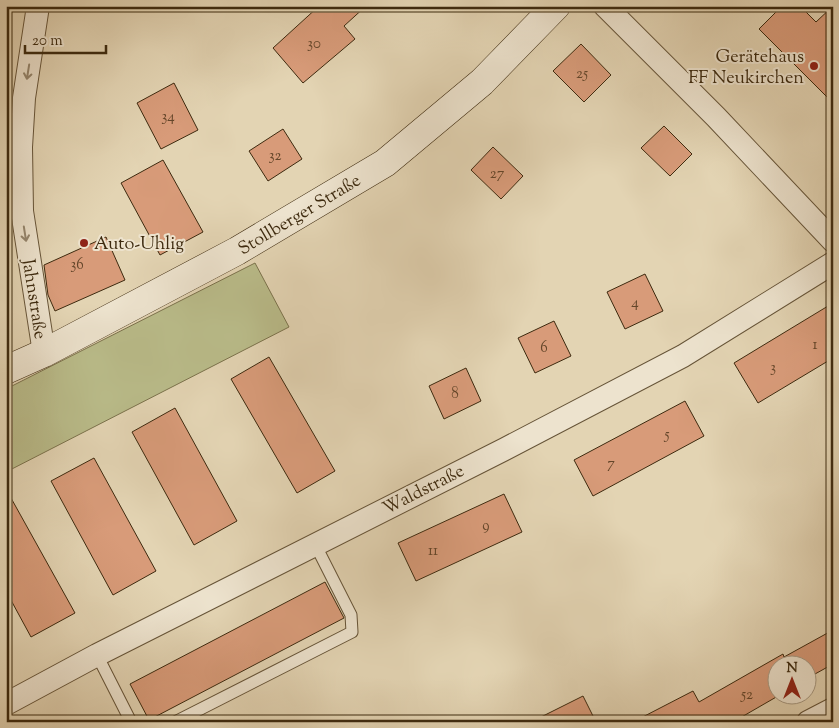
<svg xmlns="http://www.w3.org/2000/svg" width="839" height="728" viewBox="0 0 839 728" font-family="'Sorts Mill Goudy',serif">
<style>
.grass{fill:#b9bb89;stroke:#7b724c}
.building{fill:#d89b79;stroke:#3d2a0f}
.lines{fill:none;stroke-linecap:round;stroke-linejoin:round}
.service-casing{stroke:#665438;stroke-width:13}
.minor-casing{stroke:#665438;stroke-width:24}
.secondary-casing{stroke:#3d2a0f;stroke-width:29}
.service{stroke:#ede3ce;stroke-width:11}
.minor{stroke:#ede3ce;stroke-width:22}
.secondary{stroke:#ede3ce;stroke-width:28}
.oneway{stroke:#95866e}
.poi-dot{fill:#8f2418;stroke:#ede3ce;stroke-width:2}
.labels{text-anchor:middle;stroke-width:4;stroke-linejoin:round;paint-order:stroke}
.number-label{font-size:15px;fill:#64462a}
.poi-label{font-size:18px;fill:#3d2a0f;stroke:#ede3ce;text-anchor:end}
.street-label{font-size:18px;fill:#3d2a0f;stroke:#ede3ce}
</style>
<rect width="100%" height="100%" fill="#e3d4b3"/>
<filter id="stains"><feTurbulence type="fractalNoise" baseFrequency=".004" numOctaves="4"/><feColorMatrix values="0 0 0 0 .2 0 0 0 0 .09 0 0 0 0 .02 0 0 0 .5 -.17"/></filter>
<radialGradient id="worn" r=".72"><stop offset=".6" stop-color="#630" stop-opacity="0"/><stop offset="1" stop-color="#630" stop-opacity=".3"/></radialGradient>
<path class="grass" d="M 255,263 L 289,327 L 6,472 L 6,389 Z"/>
<path class="building" d="M 319,6 L 366,6 L 344,26 L 355,39 L 303,83 L 273,48 Z
M 782,6 L 800,6 L 816,22 L 833,6 L 833,103 L 759,29 Z
M 581,44 L 611,75 L 584,102 L 553,71 Z
M 174,83 L 198,130 L 161,149 L 137,103 Z
M 664,126 L 692,154 L 670,176 L 641,148 Z
M 283,129 L 302,159 L 268,181 L 249,151 Z
M 493,147 L 523,176 L 501,199 L 471,170 Z
M 163,160 L 203,232 L 160,255 L 121,183 Z
M 106,237 L 125,280 L 55,311 L 48,295 L 44,265 Z
M 645,274 L 663,311 L 625,329 L 607,292 Z
M 833,303 L 833,358 L 758,403 L 734,363 Z
M 554,321 L 571,356 L 535,373 L 518,338 Z
M 269,357 L 335,471 L 297,493 L 231,379 Z
M 466,368 L 481,401 L 444,419 L 429,386 Z
M 685,401 L 704,436 L 593,496 L 574,460 Z
M 175,408 L 237,521 L 194,545 L 132,432 Z
M 94,458 L 156,571 L 113,595 L 51,481 Z
M 6,489 L 75,613 L 31,637 L 6,591 Z
M 504,494 L 522,532 L 416,581 L 398,543 Z
M 325,582 L 344,618 L 149,720 L 130,684 Z
M 833,630 L 833,664 L 806,679 L 806,666 L 776,666 L 776,696 L 778,696 L 733,722 L 633,722 L 693,691 L 699,702 L 783,654 L 784,657 Z
M 583,696 L 596,722 L 531,722 Z"/>
<g class="lines">
<g class="service-casing">
<path id="service" d="M 97,655 L 131,722
M 175,722 L 352,632 L 351,615 L 315,544"/>
</g>
<g class="minor-casing">
<path id="minor" d="M 38,6 L 24,98 L 21,147 L 22,211 L 44,353
M 605,6 L 716,117 L 833,241
M 6,704 L 97,655 L 505,449 L 683,356 L 833,263
M 808,722 L 833,709"/>
</g>
<g class="secondary-casing">
<path id="secondary" d="M 6,370 L 44,353 L 237,251 L 385,163 L 482,82 L 556,6"/>
</g>
<use href="#service" class="service"/>
<use href="#minor" class="minor"/>
<use href="#secondary" class="secondary"/>
</g>
<defs><path id="oneway-shaft" d="M-6 0H5M1.5-3L5.5 0L1.5 3" fill="none" stroke-width="1.6" stroke-linecap="round" stroke-linejoin="round" transform="scale(1.25)"/></defs>
<g class="oneway">
<use href="#oneway-shaft" transform="translate(28 72) rotate(99)"/>
<use href="#oneway-shaft" transform="translate(25 234) rotate(81)"/>
</g>
<g class="poi-dot">
<circle cx="814" cy="66" r="5"/>
<circle cx="84" cy="243" r="5"/>
</g>
<g class="labels">
<g class="number-label">
<text x="314" y="48">30</text>
<text x="582" y="78">25</text>
<text x="168" y="121">34</text>
<text x="275" y="160">32</text>
<text x="497" y="178">27</text>
<text x="77" y="269">36</text>
<text x="635" y="307">4</text>
<text x="815" y="349">1</text>
<text x="544" y="352">6</text>
<text x="773" y="372">3</text>
<text x="455" y="398">8</text>
<text x="667" y="439">5</text>
<text x="611" y="468">7</text>
<text x="486" y="530">9</text>
<text x="433" y="555">11</text>
<text x="747" y="699">52</text>
</g>
<g class="poi-label">
<text x="804" y="62">Gerätehaus<tspan x="804" dy="21">FF Neukirchen</tspan></text>
<text x="94" y="249" text-anchor="start">Auto-Uhlig</text>
</g>
<g class="street-label">
<text transform="translate(299 214) rotate(-31)" y="6">Stollberger Straße</text>
<text transform="translate(35 299) rotate(81)" y="6">Jahnstraße</text>
<text transform="translate(423 489) rotate(-27)" y="6">Waldstraße</text>
</g>
</g>
<rect width="839" height="728" fill="none" stroke="#e3d4b3" stroke-width="25"/>
<rect x="8" y="8" width="824" height="713" fill="none" stroke="#3d2a0f" stroke-width="2.5"/>
<rect x="12" y="12" width="814" height="703" fill="none" stroke="#3d2a0f"/>
<g transform="translate(792 680)"><circle r="24" fill="#ede3ce" stroke="#a79982"/>
<path d="M0-4L9 19L0 12L-9 19Z" fill="#8f2418"/>
<text y="-8" font-size="14" font-weight="bold" text-anchor="middle" fill="#3d2a0f">N</text>
</g>
<path d="M25 45v8h81v-8" fill="none" stroke="#3d2a0f" stroke-width="2.5"/>
<text x="32" y="45" font-size="15" fill="#3d2a0f" stroke="#ede3ce" stroke-width="4" paint-order="stroke">20 m</text>
<rect width="100%" height="100%" filter="url(#stains)"/>
<rect width="100%" height="100%" fill="url(#worn)"/>
</svg>
